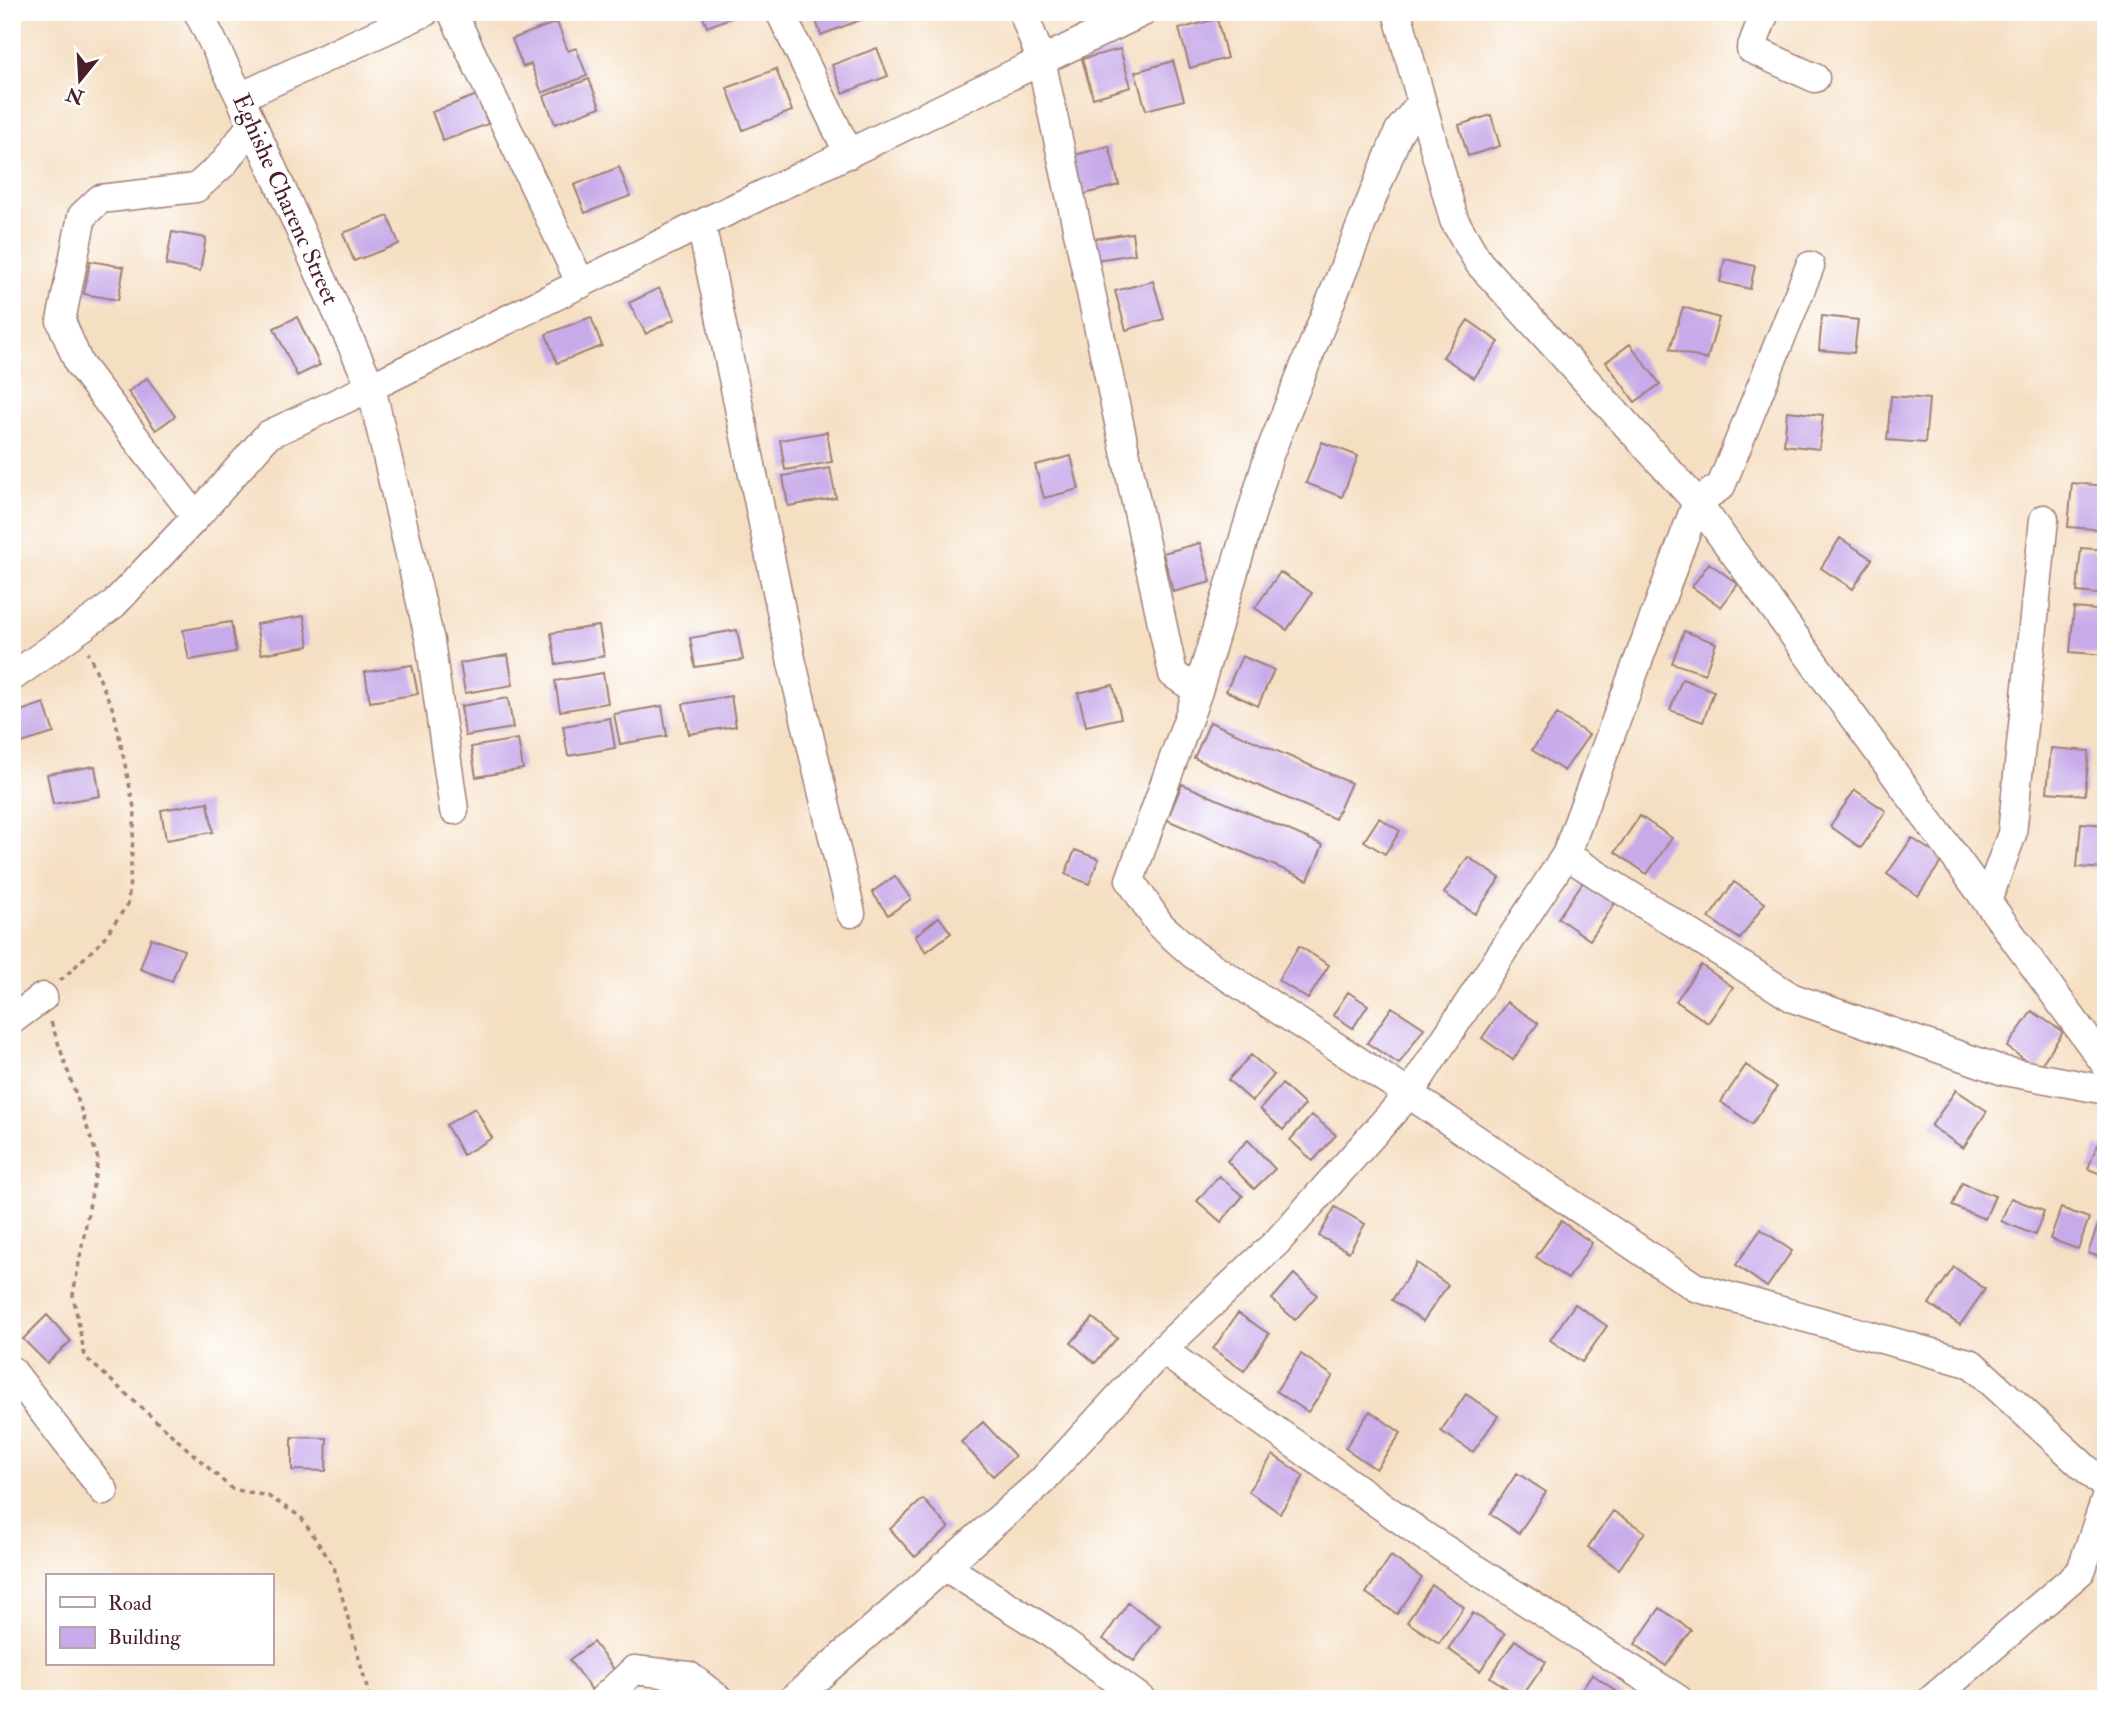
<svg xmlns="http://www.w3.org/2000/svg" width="2118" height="1711" viewBox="0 0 2118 1711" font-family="'IM FELL Double Pica',serif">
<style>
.building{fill:#c7aae9}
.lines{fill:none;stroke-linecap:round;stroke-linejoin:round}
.minor-casing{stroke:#a07f77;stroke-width:31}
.path{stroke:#a07f77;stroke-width:3.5;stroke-dasharray:5 5;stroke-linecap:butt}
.minor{stroke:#fff;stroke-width:28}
.labels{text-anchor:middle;stroke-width:7;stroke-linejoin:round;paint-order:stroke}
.street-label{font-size:24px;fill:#4a1f2b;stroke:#fff}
</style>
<rect width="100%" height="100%" fill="#fff"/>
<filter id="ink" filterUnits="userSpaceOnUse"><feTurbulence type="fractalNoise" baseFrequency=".0143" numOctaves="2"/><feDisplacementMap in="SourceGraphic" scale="14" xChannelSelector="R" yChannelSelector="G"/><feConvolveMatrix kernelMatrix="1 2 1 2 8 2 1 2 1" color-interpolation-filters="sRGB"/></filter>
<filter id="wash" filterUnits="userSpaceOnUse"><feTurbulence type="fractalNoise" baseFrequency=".00686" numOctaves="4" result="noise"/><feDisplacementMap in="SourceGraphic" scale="28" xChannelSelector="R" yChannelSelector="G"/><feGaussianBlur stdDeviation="1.57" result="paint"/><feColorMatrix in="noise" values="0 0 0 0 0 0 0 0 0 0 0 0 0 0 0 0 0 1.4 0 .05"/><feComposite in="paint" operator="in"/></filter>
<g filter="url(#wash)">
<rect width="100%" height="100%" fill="#f5dfc3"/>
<g id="blocks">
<path class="building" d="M 701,12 L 745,12 L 707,27 Z
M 813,12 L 864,12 L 866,18 L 821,35 Z
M 1217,19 L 1227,58 L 1190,68 L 1179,29 Z
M 557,22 L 568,51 L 576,48 L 587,76 L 542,93 L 531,64 L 523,67 L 512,39 Z
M 877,48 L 888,76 L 843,93 L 832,65 Z
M 1120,49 L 1131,87 L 1093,98 L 1082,59 Z
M 1173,61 L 1184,100 L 1146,110 L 1135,72 Z
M 776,69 L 792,111 L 743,130 L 727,88 Z
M 589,79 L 600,107 L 555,124 L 544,96 Z
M 477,95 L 488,124 L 443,141 L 432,112 Z
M 1491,115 L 1500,146 L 1468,156 L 1459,125 Z
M 1109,146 L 1119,185 L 1081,195 L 1071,156 Z
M 619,167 L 630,196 L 585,213 L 574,185 Z
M 388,216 L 399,244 L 354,261 L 343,233 Z
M 172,232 L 206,238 L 200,271 L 166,265 Z
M 1132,233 L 1135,254 L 1096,260 L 1093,239 Z
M 1725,259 L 1755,266 L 1750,289 L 1720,282 Z
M 90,261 L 124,267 L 118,300 L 84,294 Z
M 1153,281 L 1164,319 L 1126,330 L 1115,291 Z
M 659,288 L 675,319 L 646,334 L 629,303 Z
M 1683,307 L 1719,318 L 1707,360 L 1670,349 Z
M 1822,316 L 1858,320 L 1854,353 L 1819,350 Z
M 297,317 L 320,365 L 297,376 L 274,328 Z
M 591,317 L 602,346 L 557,363 L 546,334 Z
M 1468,320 L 1499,342 L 1474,378 L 1443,357 Z
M 1630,344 L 1660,384 L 1635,402 L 1606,362 Z
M 147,378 L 175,416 L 156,430 L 128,392 Z
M 1891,396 L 1929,399 L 1925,443 L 1887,440 Z
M 1787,411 L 1823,415 L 1819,449 L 1784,445 Z
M 827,432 L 832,462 L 785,470 L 780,440 Z
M 1322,442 L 1358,456 L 1342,497 L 1306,483 Z
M 1071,456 L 1079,489 L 1044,498 L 1035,465 Z
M 830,468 L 836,498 L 788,506 L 783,476 Z
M 2072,483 L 2106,486 L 2106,530 L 2068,527 Z
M 1840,538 L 1872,559 L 1853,589 L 1821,568 Z
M 1200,543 L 1211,582 L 1173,592 L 1163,553 Z
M 2081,548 L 2106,550 L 2106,595 L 2077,592 Z
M 1709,563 L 1738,584 L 1721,607 L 1692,587 Z
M 1280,572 L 1312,593 L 1287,630 L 1255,608 Z
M 2074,608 L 2106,611 L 2106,655 L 2070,652 Z
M 304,616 L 309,646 L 261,654 L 256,624 Z
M 231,622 L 236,652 L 189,660 L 183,630 Z
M 599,626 L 604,656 L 556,664 L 551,633 Z
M 737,630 L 743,660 L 695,667 L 690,638 Z
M 1684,631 L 1716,643 L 1705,674 L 1672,663 Z
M 508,655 L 513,685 L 465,693 L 460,663 Z
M 1242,656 L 1274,670 L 1258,706 L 1226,691 Z
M 412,665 L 418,694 L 370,702 L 365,672 Z
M 603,673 L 608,703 L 560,711 L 555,681 Z
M 1682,679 L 1714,691 L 1703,722 L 1670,710 Z
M 1113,685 L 1121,718 L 1086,726 L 1078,693 Z
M 731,696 L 736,726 L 689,734 L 683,704 Z
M 508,698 L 513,728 L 465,736 L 461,706 Z
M 44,703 L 54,733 L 12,746 L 12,714 Z
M 662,706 L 667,736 L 620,744 L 614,714 Z
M 1557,714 L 1589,735 L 1564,771 L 1532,750 Z
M 610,718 L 615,748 L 568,756 L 563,726 Z
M 1210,722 L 1351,783 L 1335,819 L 1194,758 Z
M 518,739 L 523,769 L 476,777 L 471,747 Z
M 2051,748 L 2089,751 L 2085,795 L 2047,792 Z
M 95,766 L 100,796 L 53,804 L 47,774 Z
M 1182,784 L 1323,845 L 1308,880 L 1167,820 Z
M 1855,790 L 1886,811 L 1861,848 L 1830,826 Z
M 208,802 L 213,832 L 166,840 L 161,810 Z
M 1640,816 L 1672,838 L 1647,874 L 1615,852 Z
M 1379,818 L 1400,831 L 1385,854 L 1364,841 Z
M 2081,823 L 2106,825 L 2106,869 L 2077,867 Z
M 1912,838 L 1943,859 L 1918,896 L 1887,874 Z
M 1075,850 L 1099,859 L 1089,884 L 1065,874 Z
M 1468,857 L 1500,878 L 1475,914 L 1444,893 Z
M 895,876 L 911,899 L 888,915 L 872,892 Z
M 1583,882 L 1615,903 L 1590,940 L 1558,918 Z
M 1734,882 L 1765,903 L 1740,939 L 1709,918 Z
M 939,917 L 951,933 L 926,952 L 915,936 Z
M 151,938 L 184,950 L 172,981 L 140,969 Z
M 1299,946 L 1329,965 L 1308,999 L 1278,980 Z
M 1701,965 L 1733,987 L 1708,1023 L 1676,1001 Z
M 1348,992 L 1368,1005 L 1353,1028 L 1333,1015 Z
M 1507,1002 L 1538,1023 L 1513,1060 L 1482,1038 Z
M 1392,1007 L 1424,1028 L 1399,1064 L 1367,1043 Z
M 2032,1011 L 2063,1032 L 2038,1069 L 2007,1047 Z
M 1251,1055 L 1274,1075 L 1252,1101 L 1228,1080 Z
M 1746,1065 L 1777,1087 L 1752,1124 L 1721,1102 Z
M 1282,1084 L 1305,1105 L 1283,1130 L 1260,1109 Z
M 1956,1090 L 1987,1111 L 1963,1148 L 1931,1126 Z
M 475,1108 L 492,1138 L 463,1155 L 446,1125 Z
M 1312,1115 L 1336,1135 L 1313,1161 L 1290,1140 Z
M 1248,1140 L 1275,1169 L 1254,1189 L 1227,1161 Z
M 2097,1145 L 2106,1149 L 2106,1176 L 2088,1169 Z
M 1219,1176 L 1243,1196 L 1221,1222 L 1197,1201 Z
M 1962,1183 L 1995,1196 L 1985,1219 L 1952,1206 Z
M 2011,1198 L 2044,1211 L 2035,1235 L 2001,1221 Z
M 1335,1207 L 1365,1224 L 1349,1252 L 1319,1236 Z
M 2061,1208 L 2089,1218 L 2078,1249 L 2050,1239 Z
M 1561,1221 L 1592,1243 L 1568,1279 L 1536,1257 Z
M 2099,1222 L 2106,1224 L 2106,1259 L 2088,1253 Z
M 1761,1229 L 1792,1251 L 1767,1287 L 1736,1265 Z
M 1417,1263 L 1448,1285 L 1423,1321 L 1392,1300 Z
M 1954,1267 L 1985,1289 L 1960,1325 L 1929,1304 Z
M 1294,1274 L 1317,1295 L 1295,1320 L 1272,1299 Z
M 1575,1304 L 1607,1326 L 1582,1362 L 1550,1340 Z
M 1238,1313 L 1269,1334 L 1244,1371 L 1213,1349 Z
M 47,1315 L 71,1341 L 47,1363 L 23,1339 Z
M 1093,1318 L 1117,1338 L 1095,1363 L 1071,1343 Z
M 1301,1354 L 1333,1376 L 1308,1412 L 1276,1391 Z
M 1466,1394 L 1498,1416 L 1473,1452 L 1441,1431 Z
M 1370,1411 L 1401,1433 L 1376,1469 L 1345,1448 Z
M 983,1422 L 1015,1456 L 993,1476 L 961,1442 Z
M 292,1437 L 327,1438 L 326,1471 L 292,1470 Z
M 1273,1455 L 1304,1476 L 1280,1513 L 1248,1491 Z
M 1517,1473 L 1546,1492 L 1519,1533 L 1490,1514 Z
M 923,1499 L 949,1528 L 915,1557 L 890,1529 Z
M 1613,1511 L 1645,1532 L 1619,1569 L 1588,1547 Z
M 1391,1556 L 1422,1578 L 1397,1614 L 1366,1593 Z
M 1432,1585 L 1464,1607 L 1439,1643 L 1407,1622 Z
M 1128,1603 L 1160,1625 L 1134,1661 L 1103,1639 Z
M 1660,1608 L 1691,1630 L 1666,1666 L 1635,1644 Z
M 1473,1613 L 1505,1634 L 1480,1671 L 1448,1649 Z
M 1515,1640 L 1546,1662 L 1521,1698 L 1490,1677 Z
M 593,1642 L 616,1672 L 592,1690 L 569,1660 Z
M 1592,1674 L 1623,1696 L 1622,1699 L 1575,1699 Z"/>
</g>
</g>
<g filter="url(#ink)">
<use href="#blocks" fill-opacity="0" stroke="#a07f77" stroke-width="2"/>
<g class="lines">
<g class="minor-casing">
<path id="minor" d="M 198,12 L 240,97 L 371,387 L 430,641 L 454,810
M 452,12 L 581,284
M 780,12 L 849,154
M 1023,12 L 1041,60 L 1173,674 L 1198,691
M 1397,12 L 1454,220 L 1479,263 L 1697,502 L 2106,1065
M 1765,12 L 1751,49 L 1815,78
M 240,97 L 425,12
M 1421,103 L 1399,131 L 1269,455 L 1198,691 L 1130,880 L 1160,925 L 1194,955 L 1409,1094 L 1695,1287 L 1972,1364 L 2106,1487
M 701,224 L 792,663 L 851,913
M 196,517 L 79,364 L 61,321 L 82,216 L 100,199 L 196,188 L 224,163 L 252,124
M 12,677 L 113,605 L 196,517 L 268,435 L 371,387 L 701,224 L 1143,12
M 1566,855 L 1793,998 L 2004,1071 L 2106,1090
M 1987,901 L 2012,834 L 2044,519
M 12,1020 L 43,997
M 1162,1350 L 1424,1536 L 1678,1699
M 12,1371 L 104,1491
M 944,1566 L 1046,1630 L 1141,1699
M 603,1699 L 634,1670 L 689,1676 L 719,1699
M 793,1699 L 1041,1482 L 1162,1350 L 1277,1242 L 1409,1094 L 1566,855 L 1697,502 L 1721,486 L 1810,266
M 1932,1699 L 2081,1571 L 2106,1498"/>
</g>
<path class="path" d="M 60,981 L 101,942 L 128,904 L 135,812 L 114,712 L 88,652
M 51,1022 L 98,1159 L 73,1295 L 85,1357 L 232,1489 L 268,1496 L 301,1517 L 334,1567 L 370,1699"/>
<use href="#minor" class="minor"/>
</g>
</g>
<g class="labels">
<g class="street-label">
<text transform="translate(286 199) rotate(66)" y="8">Eghishe Charenc Street</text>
</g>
</g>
<rect width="2118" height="1711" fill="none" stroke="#fff" stroke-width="42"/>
<rect x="46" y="1574" width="228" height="91" fill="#ffffff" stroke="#b7a5aa" stroke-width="2"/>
<rect x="60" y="1597" width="35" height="10" fill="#ffffff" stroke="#b7a5aa" stroke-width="2"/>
<text x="108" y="1610" font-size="21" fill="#4a1f2b">Road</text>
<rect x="60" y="1627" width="35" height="21" fill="#c7aae9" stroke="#b7a5aa" stroke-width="2"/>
<text x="108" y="1644" font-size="21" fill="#4a1f2b">Building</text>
<g transform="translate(80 80) rotate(198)" stroke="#ffffff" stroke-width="5" paint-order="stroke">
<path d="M0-5L12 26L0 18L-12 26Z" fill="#4a1f2b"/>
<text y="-10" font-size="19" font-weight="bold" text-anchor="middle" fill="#4a1f2b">N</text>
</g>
</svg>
